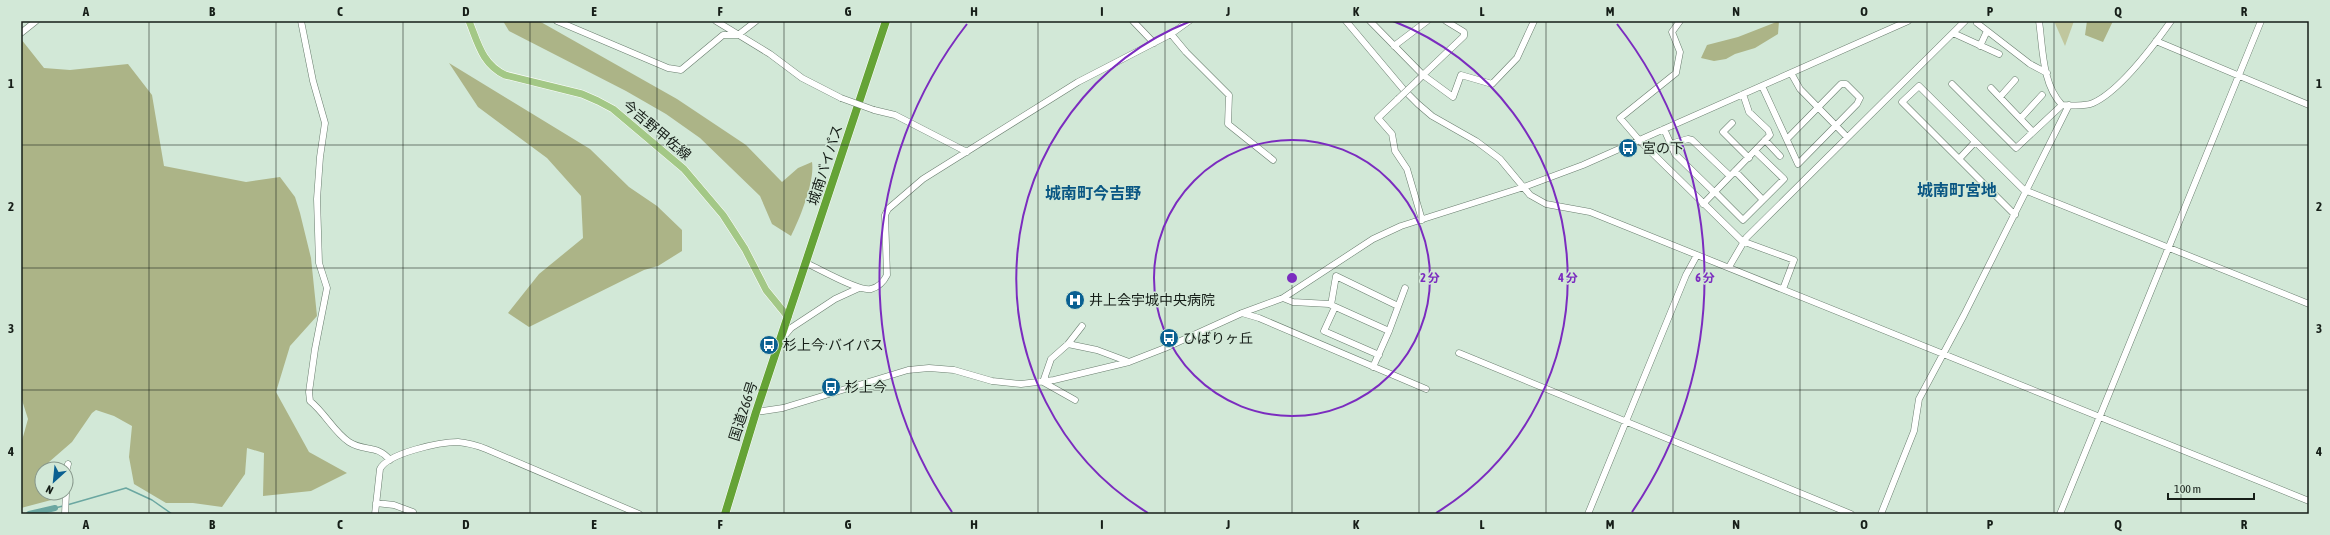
<svg xmlns="http://www.w3.org/2000/svg" width="2330" height="535" viewBox="0 0 2330 535" font-family="'Asap Condensed','Noto Sans JP',sans-serif">
<style>
.green{fill:#c0c79e}
.forest{fill:#acb487}
.lines{fill:none;stroke-linecap:round;stroke-linejoin:round}
.stream{stroke:#6ba7a1;stroke-width:1.5}
.canal{stroke:#6ba7a1;stroke-width:6}
.minor-casing{stroke:#697d6e;stroke-width:7}
.major-casing{stroke:#fff;stroke-width:8}
.highway-casing{stroke:#fff;stroke-width:9}
.minor{stroke:#fff;stroke-width:6}
.major{stroke:#a3c886;stroke-width:7}
.highway{stroke:#65a336;stroke-width:8}
.minor-bridge-casing{stroke:#697d6e;stroke-width:7;stroke-linecap:butt}
.minor-bridge{stroke:#fff;stroke-width:6}
.grid{fill:none;stroke:#161e18;stroke-width:1;stroke-opacity:0.55}
.ring{fill:none;stroke:#7b2cbf;stroke-width:2}
.labels{text-anchor:middle;stroke-width:3;stroke-linejoin:round;paint-order:stroke}
.street-label{font-size:14px;fill:#161e18;stroke:#d2e8d7}
.poi-label{font-size:14px;fill:#161e18;stroke:#d2e8d7;text-anchor:start}
.quarter-label{font-size:16px;font-weight:bold;fill:#095683;stroke:#d2e8d7}
.centre{fill:#7b2cbf;stroke:#d2e8d7;stroke-width:2}
.ring-label{font-size:12px;text-anchor:middle;font-weight:bold;fill:#7b2cbf;stroke:#d2e8d7;stroke-width:3;stroke-linejoin:round;paint-order:stroke}
.neatline{fill:none;stroke:#161e18;stroke-width:1.5}
.grid-label{font-size:13px;text-anchor:middle;font-weight:bold;fill:#161e18}
</style>
<rect width="100%" height="100%" fill="#d2e8d7"/>
<path class="green" d="M 2054,21 L 2074,21 L 2065,46 Z"/>
<path class="forest" d="M 503,21 L 539,21 L 677,99 L 746,145 L 782,182 L 798,168 L 812,162 C 815,181 800,218 791,236 L 772,224 L 760,196 L 700,138 L 666,114 L 626,91 L 509,31 Z
M 1779,21 L 1778,34 L 1755,48 L 1735,54 L 1726,59 L 1714,61 L 1701,58 L 1707,45 L 1738,37 Z
M 2087,21 L 2113,21 L 2103,42 L 2085,35 Z
M 21,39 L 44,68 L 70,70 L 128,64 L 152,95 L 164,166 L 246,182 L 280,177 L 295,197 L 300,213 L 311,258 L 317,316 L 290,346 L 276,392 L 309,452 L 347,473 L 311,491 L 263,496 L 264,453 L 247,448 L 245,474 L 222,507 L 193,503 L 166,503 L 134,484 L 129,457 L 132,426 L 114,416 L 96,410 L 92,413 L 72,442 L 49,462 L 50,469 L 42,469 L 42,493 L 54,493 L 55,499 L 21,508 L 21,444 L 28,419 L 21,397 Z
M 449,63 L 590,149 L 629,187 L 657,206 L 682,230 L 682,251 L 658,266 L 644,270 L 529,327 L 508,313 L 539,274 L 583,238 L 581,196 L 547,158 L 478,107 Z"/>
<g class="lines">
<path class="stream" d="M 67,505 L 126,488 L 152,500 L 172,514
M 55,508 L 63,506"/>
<path class="canal" d="M 29,514 L 55,508"/>
<g class="minor-casing">
<path id="minor" d="M 301,21 L 313,81 L 325,123 L 320,157 L 317,199 L 319,263 L 327,288 L 315,349 L 309,392 L 310,401 C 325,413 334,432 349,442 C 364,452 377,444 390,460
M 557,21 L 668,68 L 681,70 L 723,35 L 738,35 L 756,21
M 716,21 L 770,54 L 802,78 L 841,98
M 1133,21 L 1154,43
M 1346,21 L 1404,90 L 1418,104 L 1432,116 L 1476,141 L 1500,159 L 1530,195 L 1546,204 L 1590,212 L 2309,501
M 1370,21 L 1423,75 L 1464,36 L 1464,32 L 1446,21
M 1680,21 L 1672,32 L 1680,52 L 1676,73 L 1620,118 L 1639,140 L 1742,241 L 1794,260 L 1783,289
M 2039,21 C 2043,49 2042,84 2062,105 C 2071,105 2084,107 2093,103 C 2120,91 2154,45 2171,21
M 1977,23 L 2030,64 L 2047,73
M 21,33 L 36,21
M 1953,33 L 1999,54
M 1171,34 L 1186,52 L 1229,95 L 1228,124 L 1273,160
M 2156,41 L 2309,105
M 1394,46 L 1427,21
M 1980,46 L 1987,31
M 1791,73 L 1800,89 L 1847,137
M 1417,81 L 1423,75 L 1453,97 L 1461,75 L 1492,84 L 1517,58 L 1534,21
M 1952,84 L 2016,148 L 2062,105
M 1762,86 L 1798,164 L 1857,104 L 1860,98 L 1846,84 L 1841,84 L 1787,139
M 1991,88 L 2033,132
M 2000,97 L 2015,80
M 1398,99 L 1378,118 L 1392,134 L 1395,151 L 1407,169 L 1422,220
M 874,110 L 895,115 L 967,152
M 2021,118 L 2042,95
M 1732,123 L 1723,132 L 1749,158
M 1664,129 L 1675,154 L 1714,192
M 1765,140 L 1780,156
M 1670,144 L 1688,139 L 1692,140 L 1730,176
M 1959,159 L 1975,142
M 1735,171 L 1763,200
M 2027,191 L 2309,304
M 1715,192 L 1743,220 L 1784,179 L 1755,151
M 1703,204 L 1770,135 L 1768,130 L 1749,112 L 1743,94
M 2015,215 L 1902,102 L 1919,86 L 2026,192
M 806,263 C 820,269 859,292 871,289 C 879,287 884,281 887,275 L 885,215 L 888,209 L 923,179 L 1078,82 L 1171,34 L 1189,21
M 1729,267 L 1746,238 L 1965,21 L 1963,21
M 1283,298 L 1293,302 L 1329,304 L 1389,331 L 1373,367
M 1331,305 L 1336,276 L 1398,306
M 1335,307 L 1324,331 L 1379,355
M 1242,313 L 1259,318 L 1426,389
M 1389,331 L 1405,288
M 781,340 L 791,328 L 835,299 L 859,288
M 1068,344 L 1097,350 L 1129,362
M 1459,353 L 1851,514
M 1075,400 L 1043,382 L 1051,359 L 1068,344 L 1082,326
M 756,412 L 783,408 L 908,370 L 929,368 L 954,370 L 992,381 L 1021,384 L 1054,380 L 1129,362 L 1165,348 L 1242,313 L 1283,298 L 1373,239 L 1401,226 L 1524,187 L 1583,165 L 1908,21
M 66,472 L 68,464
M 376,503 L 394,505 L 413,512
M 65,514 L 66,493
M 375,514 L 380,469 C 388,453 440,442 458,442 C 468,443 476,445 486,449 L 639,514
M 1588,514 L 1686,275 L 1697,255
M 1881,514 L 1914,431 L 1919,399 L 1964,315 L 2069,105
M 2060,514 L 2261,21"/>
</g>
<g class="major-casing">
<path id="major" d="M 469,21 C 478,43 482,64 505,75 L 582,94 L 598,101 L 613,109 L 684,169 L 723,215 L 745,249 L 766,290 L 788,317"/>
</g>
<g class="highway-casing">
<path id="highway" d="M 725,514 L 756,412 L 886,21"/>
</g>
<use href="#minor" class="minor"/>
<use href="#major" class="major"/>
<use href="#highway" class="highway"/>
<g class="minor-bridge-casing">
<path id="minor-bridge" d="M 841,98 L 874,110
M 1398,99 L 1417,81"/>
</g>
<use href="#minor-bridge" class="minor-bridge"/>
</g>
<path class="grid" d="M 149,21 L 149,514M 276,21 L 276,514M 403,21 L 403,514M 530,21 L 530,514M 657,21 L 657,514M 784,21 L 784,514M 911,21 L 911,514M 1038,21 L 1038,514M 1165,21 L 1165,514M 1292,21 L 1292,514M 1419,21 L 1419,514M 1546,21 L 1546,514M 1673,21 L 1673,514M 1800,21 L 1800,514M 1927,21 L 1927,514M 2054,21 L 2054,514M 2181,21 L 2181,514M 21,145 L 2309,145M 21,268 L 2309,268M 21,390 L 2309,390"/>
<g class="ring">
<circle cx="1292" cy="278" r="138"/>
<path d="M1148 513A276 276 0 0 1 1191 21M1393 21A276 276 0 0 1 1436 513"/>
<path d="M952 512A413 413 0 0 1 967 24M1617 24A413 413 0 0 1 1632 512"/>
</g>
<defs>
<g id="bus-disc" transform="scale(1)"><circle r="9.5" fill="#0a6091" stroke="#d2e8d7"/><path d="M-5-6H5V4H4V6H2V4H-2V6H-4V4H-5ZM-3.5-4V0h7V-4ZM-3.5 1.2v1.5H-2V1.2ZM2 1.2v1.5H3.5V1.2Z" fill="#fff"/></g>
<g id="hospital-disc" transform="scale(1)"><circle r="9.5" fill="#0a6091" stroke="#d2e8d7"/><path d="M-5-5h3v3.5h4V-5h3V5h-3V1.5h-4V5h-3Z" fill="#fff"/></g>
</defs>
<g fill-rule="evenodd">
<use href="#bus-disc" x="1628" y="148"/>
<use href="#hospital-disc" x="1075" y="300"/>
<use href="#bus-disc" x="1169" y="338"/>
<use href="#bus-disc" x="769" y="345"/>
<use href="#bus-disc" x="831" y="387"/>
</g>
<g class="labels">
<g class="street-label">
<text transform="translate(657 130) rotate(40)" y="5">今吉野甲佐線</text>
<text transform="translate(825 165) rotate(-72)" y="5">城南バイパス</text>
<text transform="translate(743 411) rotate(-72)" y="5">国道266号</text>
</g>
<g class="poi-label">
<text x="1642" y="153">宮の下</text>
<text x="1089" y="305">井上会宇城中央病院</text>
<text x="1183" y="343">ひばりヶ丘</text>
<text x="783" y="350">杉上今·バイパス</text>
<text x="845" y="392">杉上今</text>
</g>
<g class="quarter-label">
<text x="1957" y="196">城南町宮地</text>
<text x="1093" y="199">城南町今吉野</text>
</g>
</g>
<circle cx="1292" cy="278" r="6" class="centre"/>
<g class="ring-label">
<text x="1430" y="282">2 分</text>
<text x="1568" y="282">4 分</text>
<text x="1705" y="282">6 分</text>
</g>
<rect width="2330" height="535" fill="none" stroke="#d2e8d7" stroke-width="44"/>
<g transform="translate(54 481) rotate(207)"><circle r="19" fill="#d2e8d7" stroke="#87978b"/>
<path d="M0-3L7 15L0 10L-7 15Z" fill="#0a6091"/>
<text y="-6" font-size="11" font-weight="bold" text-anchor="middle" fill="#161e18">N</text>
</g>
<path d="M2168 493v6h86v-6" fill="none" stroke="#161e18" stroke-width="2"/>
<text x="2174" y="493" font-size="12" fill="#161e18" stroke="#d2e8d7" stroke-width="3" paint-order="stroke">100 m</text>
<rect x="22" y="22" width="2286" height="491" class="neatline"/>
<g class="grid-label">
<text x="86" y="16">A</text>
<text x="212" y="16">B</text>
<text x="340" y="16">C</text>
<text x="466" y="16">D</text>
<text x="594" y="16">E</text>
<text x="720" y="16">F</text>
<text x="848" y="16">G</text>
<text x="974" y="16">H</text>
<text x="1102" y="16">I</text>
<text x="1228" y="16">J</text>
<text x="1356" y="16">K</text>
<text x="1482" y="16">L</text>
<text x="1610" y="16">M</text>
<text x="1736" y="16">N</text>
<text x="1864" y="16">O</text>
<text x="1990" y="16">P</text>
<text x="2118" y="16">Q</text>
<text x="2244" y="16">R</text>
<text x="11" y="88">1</text>
<text x="2319" y="88">1</text>
<text x="11" y="211">2</text>
<text x="2319" y="211">2</text>
<text x="11" y="333">3</text>
<text x="2319" y="333">3</text>
<text x="11" y="456">4</text>
<text x="2319" y="456">4</text>
<text x="86" y="529">A</text>
<text x="212" y="529">B</text>
<text x="340" y="529">C</text>
<text x="466" y="529">D</text>
<text x="594" y="529">E</text>
<text x="720" y="529">F</text>
<text x="848" y="529">G</text>
<text x="974" y="529">H</text>
<text x="1102" y="529">I</text>
<text x="1228" y="529">J</text>
<text x="1356" y="529">K</text>
<text x="1482" y="529">L</text>
<text x="1610" y="529">M</text>
<text x="1736" y="529">N</text>
<text x="1864" y="529">O</text>
<text x="1990" y="529">P</text>
<text x="2118" y="529">Q</text>
<text x="2244" y="529">R</text>
</g>
</svg>
